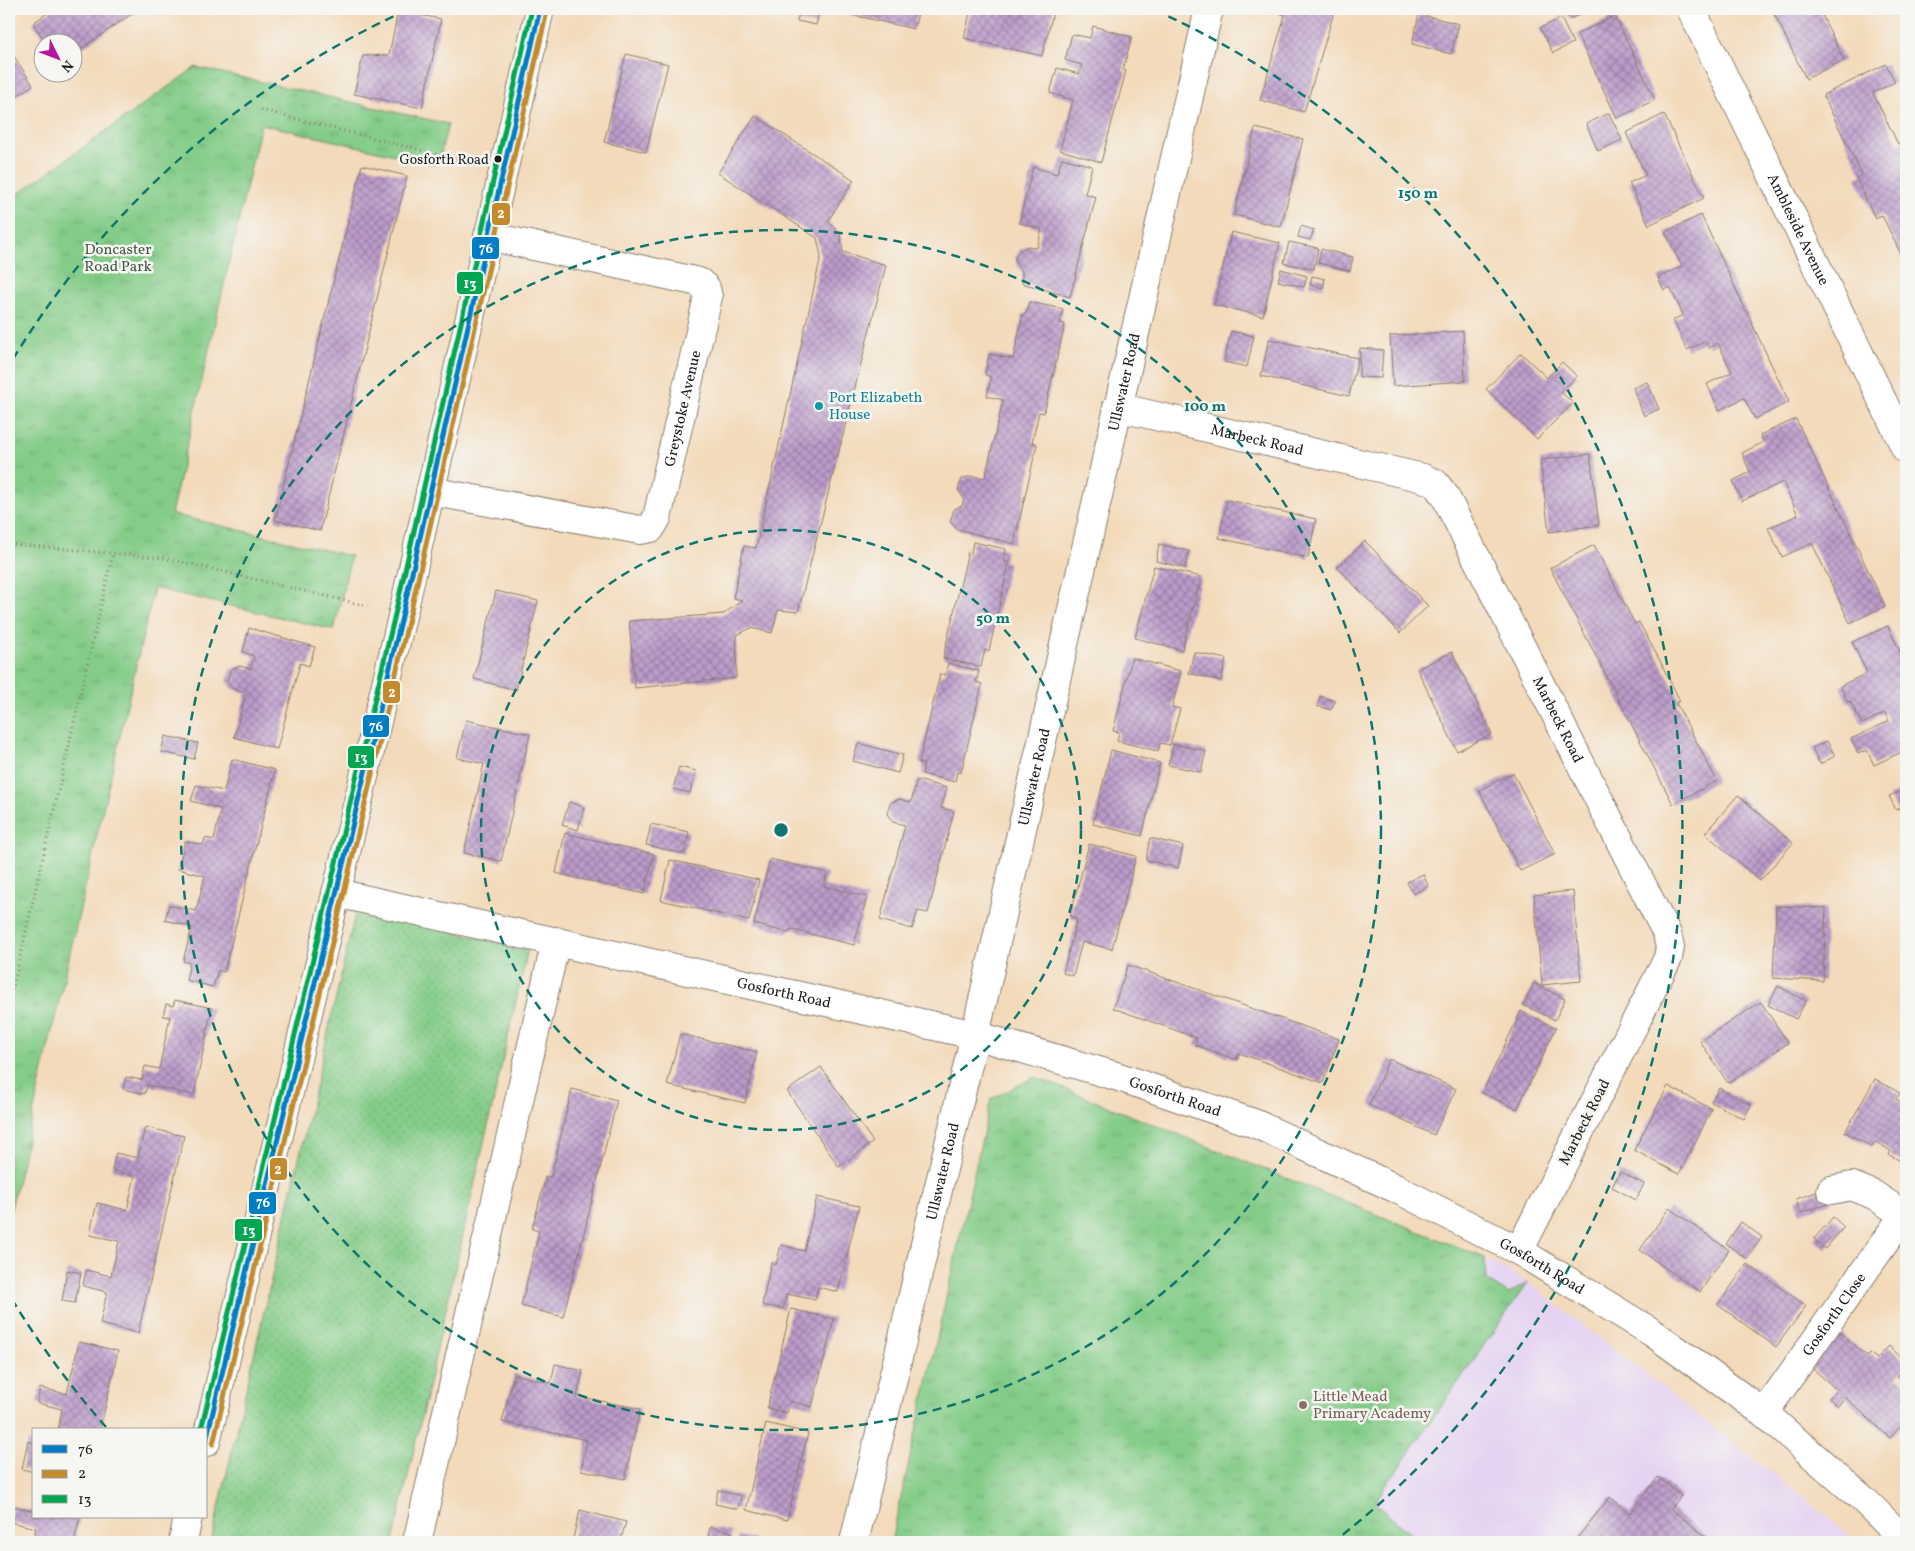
<svg xmlns="http://www.w3.org/2000/svg" width="1915" height="1551" viewBox="0 0 1915 1551" font-family="Vollkorn,serif">
<style>
.built{fill:#e5d3f1}
.grass{fill:url(#grass-dots);stroke:#507452}
.park{fill:url(#park-tufts);stroke:#507452}
.building{fill:url(#building-cross-hatch)}
.lines{fill:none;stroke-linecap:round;stroke-linejoin:round}
.minor-casing{stroke:#887b6b;stroke-width:30}
.tertiary-casing{stroke:#887b6b;stroke-width:30}
.path{stroke:#887b6b;stroke-width:3;stroke-dasharray:1 4;stroke-linecap:butt}
.minor{stroke:#fff;stroke-width:28}
.tertiary{stroke:#fff;stroke-width:28}
.bus-1-casing{stroke:#f6f6f2;stroke-width:9}
.bus-2-casing{stroke:#f6f6f2;stroke-width:9}
.bus-3-casing{stroke:#f6f6f2;stroke-width:9}
.bus-1{stroke:#007ec5;stroke-width:5}
.bus-2{stroke:#c38b2d;stroke-width:5}
.bus-3{stroke:#00a651;stroke-width:5}
.ring{fill:none;stroke:#0f766e;stroke-width:2.5;stroke-dasharray:9 6}
.bus-dot{fill:#1c1c1c;stroke:#f6f6f2;stroke-width:2}
.culture-dot{fill:#0f9aa8;stroke:#f6f6f2;stroke-width:2}
.education-dot{fill:#8d6e63;stroke:#f6f6f2;stroke-width:2}
.labels{text-anchor:middle;stroke-width:5;stroke-linejoin:round;paint-order:stroke}
.bus-label{font-size:14px;fill:#1c1c1c;stroke:#f6f6f2;text-anchor:end}
.street-label{font-size:15px;fill:#1c1c1c;stroke:#f6f6f2}
.park-label{font-size:15px;fill:#405a42;stroke:#f6f6f2}
.culture-label{font-size:15px;fill:#0d838f;stroke:#f6f6f2;text-anchor:start}
.education-label{font-size:15px;fill:#785e54;stroke:#f6f6f2;text-anchor:start}
.centre{fill:#0f766e;stroke:#f6f6f2;stroke-width:2.5}
.ring-label{font-size:15px;text-anchor:middle;font-weight:bold;fill:#0f766e;stroke:#f6f6f2;stroke-width:5;stroke-linejoin:round;paint-order:stroke}
.line-badge{stroke:#f6f6f2;stroke-width:2}
.badge-label{font-size:14px;text-anchor:middle;font-weight:bold;fill:#fff}
</style>
<defs>
<pattern id="grass-dots" width="8" height="8" patternUnits="userSpaceOnUse" patternTransform="scale(1.25)"><rect width="8" height="8" fill="#84cc88"/><path d="M2 2h.1M6 6h.1" fill="none" stroke="#71af75" stroke-width="1.8" stroke-linecap="round"/></pattern>
<pattern id="park-tufts" width="24" height="20" patternUnits="userSpaceOnUse" patternTransform="scale(1.25)"><rect width="24" height="20" fill="#84cc88"/><path d="M3 7l-1-3M5 7V3M7 7l1-3M15 17l-1-3M17 17v-4M19 17l1-3" fill="none" stroke="#71af75"/></pattern>
<pattern id="building-cross-hatch" width="8" height="8" patternUnits="userSpaceOnUse" patternTransform="scale(1.25)"><rect width="8" height="8" fill="#bc9cca"/><path d="M0 0l8 8M0 8l8-8" fill="none" stroke="#987ea3"/></pattern>
</defs>
<rect width="100%" height="100%" fill="#f6f6f2"/>
<filter id="ink" filterUnits="userSpaceOnUse"><feTurbulence type="fractalNoise" baseFrequency=".02" numOctaves="2"/><feDisplacementMap in="SourceGraphic" scale="10" xChannelSelector="R" yChannelSelector="G"/><feConvolveMatrix kernelMatrix="1 2 1 2 8 2 1 2 1" color-interpolation-filters="sRGB"/></filter>
<filter id="wash" filterUnits="userSpaceOnUse"><feTurbulence type="fractalNoise" baseFrequency=".0096" numOctaves="4" result="noise"/><feDisplacementMap in="SourceGraphic" scale="20" xChannelSelector="R" yChannelSelector="G"/><feGaussianBlur stdDeviation="1.12" result="paint"/><feColorMatrix in="noise" values="0 0 0 0 0 0 0 0 0 0 0 0 0 0 0 0 0 1.4 0 .05"/><feComposite in="paint" operator="in"/></filter>
<g filter="url(#wash)">
<rect width="100%" height="100%" fill="#f3daba"/>
<path class="built" d="M 1035,1077 L 1485,1258 L 1528,1282 L 1842,1528 L 1856,1542 L 891,1542 L 991,1099 Z"/>
<path class="grass" d="M 356,910 L 528,949 L 393,1542 L 211,1542 Z"/>
<path class="park" d="M 196,67 L 448,124 L 438,165 L 261,124 L 171,514 L 351,556 L 334,630 L 154,588 L 9,1218 L 9,200 Z
M 1035,1077 L 1485,1258 L 1486,1280 L 1509,1294 L 1528,1282 L 1374,1503 L 1420,1542 L 891,1542 L 991,1099 Z"/>
<g id="blocks">
<path class="building" d="M 53,9 L 139,9 L 72,55 L 72,42 L 46,42 L 33,23 Z
M 800,9 L 820,9 L 816,25 L 797,21 Z
M 826,9 L 919,9 L 914,29 Z
M 971,9 L 1054,9 L 1042,56 L 964,38 Z
M 1282,9 L 1335,9 L 1304,112 L 1260,100 L 1285,15 L 1281,14 Z
M 1564,9 L 1592,9 L 1570,19 Z
M 1772,9 L 1819,9 L 1844,60 L 1806,79 Z
M 398,11 L 441,19 L 422,108 L 354,94 L 363,56 L 389,55 Z
M 1419,14 L 1459,24 L 1451,54 L 1412,44 Z
M 1615,16 L 1655,100 L 1617,118 L 1577,34 Z
M 1561,18 L 1573,43 L 1553,53 L 1540,28 Z
M 1093,26 L 1132,37 L 1123,70 L 1126,71 L 1101,162 L 1060,150 L 1073,100 L 1050,93 L 1057,68 L 1079,74 L 1082,65 L 1065,60 L 1072,34 L 1090,38 Z
M 9,49 L 33,85 L 9,101 Z
M 626,54 L 668,64 L 646,152 L 604,142 Z
M 1886,64 L 1895,82 L 1873,93 L 1898,144 L 1906,140 L 1906,265 L 1882,215 L 1875,218 L 1856,178 L 1862,175 L 1823,95 Z
M 1609,113 L 1622,140 L 1598,151 L 1586,124 Z
M 1664,114 L 1704,198 L 1649,225 L 1629,183 L 1646,175 L 1626,133 Z
M 755,116 L 854,180 L 828,221 L 840,234 L 843,252 L 886,265 L 798,612 L 778,610 L 772,633 L 751,628 L 737,635 L 736,678 L 635,688 L 629,621 L 724,614 L 742,600 L 733,598 L 744,546 L 756,548 L 821,256 L 817,238 L 718,173 Z
M 1255,128 L 1303,139 L 1281,227 L 1234,215 Z
M 1062,158 L 1092,166 L 1085,194 L 1096,197 L 1070,297 L 1022,283 L 1022,271 L 1016,264 L 1015,257 L 1020,250 L 1028,246 L 1037,248 L 1042,229 L 1019,223 L 1033,167 L 1057,174 Z
M 362,165 L 407,176 L 320,531 L 275,520 Z
M 1701,215 L 1789,402 L 1755,419 L 1744,398 L 1719,410 L 1707,384 L 1732,372 L 1718,343 L 1709,348 L 1706,341 L 1687,350 L 1673,320 L 1683,315 L 1670,287 L 1664,290 L 1658,278 L 1682,266 L 1665,232 Z
M 1301,226 L 1314,230 L 1310,240 L 1298,237 Z
M 1231,232 L 1280,243 L 1263,316 L 1214,305 Z
M 1289,242 L 1318,248 L 1314,269 L 1284,263 Z
M 1321,249 L 1353,257 L 1350,271 L 1318,263 Z
M 1281,269 L 1307,276 L 1304,287 L 1278,281 Z
M 1312,276 L 1325,279 L 1323,288 L 1310,285 Z
M 1029,302 L 1063,309 L 1060,323 L 1065,324 L 1044,413 L 1039,412 L 1032,442 L 1037,444 L 1014,544 L 957,529 L 950,522 L 954,509 L 962,506 L 964,499 L 958,490 L 962,479 L 970,476 L 985,478 L 1003,400 L 987,396 L 991,377 L 985,375 L 989,354 L 1013,359 L 1023,314 L 1026,314 Z
M 1231,331 L 1254,336 L 1247,367 L 1224,362 Z
M 1463,331 L 1465,381 L 1393,386 L 1390,336 Z
M 1269,339 L 1358,358 L 1349,396 L 1261,376 Z
M 1360,348 L 1383,350 L 1381,378 L 1359,377 Z
M 1521,353 L 1547,378 L 1562,362 L 1577,376 L 1561,392 L 1573,403 L 1537,439 L 1486,389 Z
M 1647,382 L 1659,409 L 1644,416 L 1633,388 Z
M 1796,419 L 1885,606 L 1850,623 L 1812,543 L 1782,557 L 1768,528 L 1798,515 L 1783,482 L 1742,501 L 1733,481 L 1750,472 L 1742,453 L 1764,442 L 1760,435 Z
M 1590,454 L 1599,525 L 1549,532 L 1540,460 Z
M 1227,500 L 1316,519 L 1308,558 L 1219,538 Z
M 1365,541 L 1428,606 L 1400,633 L 1337,567 Z
M 973,542 L 1006,549 L 1004,561 L 1009,563 L 989,651 L 985,650 L 981,667 L 943,658 L 968,552 L 971,553 Z
M 1159,544 L 1189,551 L 1185,568 L 1156,561 Z
M 1594,545 L 1635,624 L 1639,622 L 1660,661 L 1680,701 L 1676,703 L 1717,781 L 1673,804 L 1550,568 Z
M 1154,566 L 1201,577 L 1182,650 L 1135,638 Z
M 496,591 L 538,601 L 516,690 L 474,679 Z
M 1888,626 L 1906,665 L 1906,756 L 1904,751 L 1874,765 L 1867,750 L 1858,754 L 1851,739 L 1889,721 L 1885,713 L 1862,724 L 1850,701 L 1848,702 L 1840,686 L 1867,673 L 1852,642 Z
M 249,628 L 315,647 L 309,666 L 300,663 L 277,749 L 234,737 L 246,693 L 233,689 L 227,681 L 231,669 L 240,666 L 251,669 L 254,656 L 243,652 Z
M 1194,652 L 1226,659 L 1221,681 L 1189,673 Z
M 1452,652 L 1492,734 L 1457,751 L 1417,669 Z
M 1132,658 L 1181,671 L 1172,707 L 1180,709 L 1170,745 L 1160,743 L 1158,751 L 1117,741 L 1119,732 L 1113,731 Z
M 948,663 L 979,671 L 976,682 L 982,684 L 961,773 L 957,772 L 955,782 L 922,774 L 924,764 L 919,763 L 940,674 L 945,675 Z
M 1320,696 L 1335,701 L 1331,710 L 1317,706 Z
M 466,720 L 530,734 L 501,861 L 464,853 L 484,764 L 457,758 Z
M 165,736 L 198,743 L 194,759 L 161,752 Z
M 1827,741 L 1835,756 L 1820,764 L 1812,748 Z
M 858,743 L 903,755 L 898,773 L 853,761 Z
M 1174,744 L 1206,751 L 1201,772 L 1168,765 Z
M 1111,750 L 1160,763 L 1142,836 L 1093,824 Z
M 232,759 L 275,770 L 224,972 L 218,970 L 213,987 L 186,980 L 190,963 L 183,961 L 192,927 L 165,920 L 169,905 L 196,911 L 205,876 L 178,869 L 185,841 L 203,845 L 205,838 L 214,840 L 221,809 L 191,801 L 196,785 L 224,791 Z
M 679,767 L 696,771 L 690,793 L 673,789 Z
M 1513,773 L 1555,854 L 1520,871 L 1479,790 Z
M 917,780 L 947,788 L 941,808 L 954,811 L 928,913 L 918,911 L 912,929 L 880,920 L 905,825 L 893,822 L 887,814 L 890,803 L 899,799 L 911,802 Z
M 1906,789 L 1906,805 L 1896,810 L 1889,796 Z
M 1738,795 L 1793,843 L 1760,881 L 1705,833 Z
M 569,802 L 584,807 L 578,830 L 562,825 Z
M 651,824 L 689,832 L 684,854 L 646,845 Z
M 565,833 L 654,854 L 644,894 L 556,873 Z
M 1150,838 L 1183,846 L 1178,868 L 1146,860 Z
M 1089,844 L 1136,856 L 1112,949 L 1082,942 L 1073,976 L 1063,973 L 1077,919 L 1070,917 Z
M 770,859 L 827,873 L 824,886 L 867,897 L 854,945 L 790,929 L 789,933 L 754,924 Z
M 670,860 L 759,880 L 749,921 L 661,900 Z
M 1423,874 L 1428,886 L 1413,894 L 1407,882 Z
M 1573,891 L 1581,981 L 1542,985 L 1534,895 Z
M 1776,906 L 1826,908 L 1823,981 L 1773,978 Z
M 1128,965 L 1339,1039 L 1323,1083 L 1239,1053 L 1237,1060 L 1195,1045 L 1197,1038 L 1113,1008 Z
M 1534,983 L 1565,999 L 1555,1020 L 1523,1005 Z
M 1778,986 L 1806,1001 L 1796,1019 L 1768,1005 Z
M 175,1000 L 212,1008 L 194,1095 L 147,1085 L 145,1094 L 123,1089 L 126,1077 L 142,1080 L 145,1066 L 159,1069 L 170,1017 L 163,1016 L 166,1004 L 173,1006 Z
M 1761,1002 L 1788,1043 L 1728,1083 L 1700,1041 Z
M 1521,1011 L 1556,1028 L 1517,1109 L 1482,1093 Z
M 680,1034 L 757,1052 L 745,1103 L 667,1085 Z
M 1389,1059 L 1456,1089 L 1434,1135 L 1369,1105 Z
M 821,1067 L 873,1142 L 839,1167 L 787,1091 Z
M 1875,1079 L 1900,1093 L 1896,1099 L 1906,1105 L 1906,1173 L 1901,1170 L 1905,1163 L 1889,1155 L 1891,1151 L 1876,1142 L 1872,1147 L 1845,1132 Z
M 1668,1086 L 1712,1109 L 1679,1174 L 1634,1150 Z
M 1719,1088 L 1751,1105 L 1744,1119 L 1711,1102 Z
M 572,1089 L 617,1100 L 563,1317 L 521,1306 L 539,1231 L 532,1229 L 546,1176 L 551,1177 Z
M 145,1127 L 184,1136 L 138,1333 L 100,1324 L 107,1292 L 83,1286 L 86,1270 L 111,1276 L 119,1241 L 90,1235 L 93,1220 L 97,1203 L 127,1210 L 135,1176 L 112,1170 L 116,1153 L 138,1158 Z
M 1620,1172 L 1644,1184 L 1636,1200 L 1612,1187 Z
M 1826,1189 L 1831,1203 L 1800,1213 L 1796,1199 Z
M 817,1197 L 859,1206 L 838,1292 L 818,1287 L 815,1300 L 787,1294 L 783,1309 L 762,1305 L 771,1263 L 776,1265 L 781,1245 L 804,1251 Z
M 1669,1208 L 1729,1250 L 1700,1292 L 1640,1250 Z
M 1833,1217 L 1844,1227 L 1825,1249 L 1814,1239 Z
M 1741,1222 L 1762,1237 L 1747,1259 L 1726,1244 Z
M 1747,1264 L 1806,1306 L 1776,1347 L 1718,1305 Z
M 67,1270 L 81,1273 L 75,1303 L 62,1301 Z
M 791,1309 L 834,1319 L 812,1407 L 790,1401 L 787,1413 L 767,1408 Z
M 1837,1330 L 1867,1356 L 1870,1353 L 1877,1359 L 1889,1346 L 1906,1362 L 1906,1367 L 1897,1377 L 1906,1385 L 1906,1420 L 1890,1438 L 1845,1397 L 1838,1406 L 1829,1398 L 1837,1390 L 1811,1367 Z
M 79,1342 L 118,1351 L 100,1430 L 58,1430 L 62,1409 L 37,1403 L 40,1388 L 67,1394 Z
M 555,1364 L 583,1371 L 577,1396 L 640,1409 L 625,1479 L 581,1470 L 587,1440 L 502,1422 L 514,1374 L 551,1383 Z
M 766,1423 L 808,1433 L 787,1520 L 746,1510 Z
M 28,1441 L 34,1443 L 34,1472 L 22,1469 Z
M 1658,1477 L 1681,1496 L 1671,1509 L 1709,1539 L 1706,1542 L 1574,1542 L 1610,1497 L 1630,1513 Z
M 718,1490 L 741,1496 L 738,1509 L 715,1504 Z
M 13,1506 L 34,1511 L 34,1517 L 80,1517 L 74,1542 L 32,1542 L 36,1528 L 10,1522 Z
M 580,1510 L 626,1522 L 620,1542 L 572,1542 Z
M 710,1527 L 732,1532 L 730,1542 L 707,1542 Z
M 738,1536 L 763,1541 L 763,1542 L 737,1542 Z"/>
</g>
</g>
<g filter="url(#ink)">
<use href="#blocks" fill-opacity="0" stroke="#887b6b" stroke-width="1"/>
<g class="lines">
<g class="minor-casing">
<g id="minor">
<path id="s1" d="M 1691,9 L 1906,449"/>
<path id="s2" d="M 1117,407 L 1423,478 L 1435,483 L 1445,496 L 1667,934 L 1670,947 L 1668,958 L 1519,1251"/>
<path id="s3" d="M 430,491 L 640,530 L 651,528 L 657,518 L 708,297 L 706,288 L 699,282 L 488,236"/>
<path id="s4" d="M 336,893 L 975,1035 L 1119,1077 L 1256,1124 L 1395,1188 L 1519,1251 L 1653,1333 L 1764,1413 L 1864,1500 L 1906,1542"/>
<path id="s5" d="M 1764,1413 L 1904,1215 L 1874,1195 L 1852,1186 L 1831,1190"/>
<path d="M 417,1542 L 556,941"/>
<path id="s6" d="M 854,1542 L 975,1035 L 1209,9"/>
</g>
</g>
<g class="tertiary-casing">
<path id="tertiary" d="M 206,1442 L 404,608 L 540,9
M 183,1542 L 188,1517"/>
</g>
<path class="path" d="M 261,110 L 468,162
M 9,544 L 165,558 L 368,606
M 9,1005 L 113,553"/>
<use href="#minor" class="minor"/>
<use href="#tertiary" class="tertiary"/>
<g class="bus-1-casing">
<path id="bus-1" d="M 206,1441 L 404,608 L 540,9"/>
</g>
<g class="bus-2-casing">
<path id="bus-2" d="M 213,1444 L 411,610 L 547,11"/>
</g>
<g class="bus-3-casing">
<path id="bus-3" d="M 201,1430 L 397,606 L 532,9"/>
</g>
<use href="#bus-1" class="bus-1"/>
<use href="#bus-2" class="bus-2"/>
<use href="#bus-3" class="bus-3"/>
</g>
</g>
<g class="ring">
<circle cx="781" cy="830" r="300"/>
<circle cx="781" cy="830" r="600"/>
<path d="M106 1427A901 901 0 0 1 13 1301M13 359A901 901 0 0 1 407 10M1155 10A901 901 0 0 1 1336 1540"/>
</g>
<circle class="bus-dot" cx="498" cy="159" r="4.5"/>
<circle class="culture-dot" cx="819" cy="406" r="5"/>
<circle class="education-dot" cx="1303" cy="1405" r="5"/>
<g class="labels">
<g class="bus-label">
<text x="489" y="164">Gosforth Road</text>
</g>
<g class="street-label">
<text dy="5" stroke="none"><textPath href="#s1" startOffset="245">Ambleside Avenue</textPath></text>
<text dy="5" stroke="none"><textPath href="#s6" startOffset="1191">Ullswater Road</textPath></text>
<text dy="5" stroke="none"><textPath href="#s3" startOffset="349">Greystoke Avenue</textPath></text>
<text dy="5" stroke="none"><textPath href="#s2" startOffset="144">Marbeck Road</textPath></text>
<text dy="5" stroke="none"><textPath href="#s2" startOffset="594">Marbeck Road</textPath></text>
<text dy="5" stroke="none"><textPath href="#s6" startOffset="786">Ullswater Road</textPath></text>
<text dy="5" stroke="none"><textPath href="#s4" startOffset="459">Gosforth Road</textPath></text>
<text dy="5" stroke="none"><textPath href="#s4" startOffset="864">Gosforth Road</textPath></text>
<text transform="translate(1584 1122) rotate(-63)" y="5">Marbeck Road</text>
<text dy="5" stroke="none"><textPath href="#s6" startOffset="381">Ullswater Road</textPath></text>
<text dy="5" stroke="none"><textPath href="#s4" startOffset="1269">Gosforth Road</textPath></text>
<text dy="5" stroke="none"><textPath href="#s5" startOffset="121">Gosforth Close</textPath></text>
</g>
<g class="park-label">
<text x="118" y="254">Doncaster<tspan x="118" dy="17">Road Park</tspan></text>
</g>
<g class="culture-label">
<text x="829" y="402">Port Elizabeth<tspan x="829" dy="17">House</tspan></text>
</g>
<g class="education-label">
<text x="1313" y="1401">Little Mead<tspan x="1313" dy="17">Primary Academy</tspan></text>
</g>
</g>
<circle cx="781" cy="830" r="8" class="centre"/>
<g class="ring-label">
<text x="1418" y="198">150 m</text>
<text x="1205" y="411">100 m</text>
<text x="993" y="623">50 m</text>
</g>
<g class="line-badge">
<rect x="491" y="202" width="20" height="24" rx="5" fill="#c38b2d"/>
<rect x="471" y="236" width="29" height="24" rx="5" fill="#007ec5"/>
<rect x="456" y="271" width="28" height="24" rx="5" fill="#00a651"/>
<rect x="382" y="680" width="19" height="24" rx="5" fill="#c38b2d"/>
<rect x="362" y="714" width="28" height="24" rx="5" fill="#007ec5"/>
<rect x="347" y="745" width="28" height="24" rx="5" fill="#00a651"/>
<rect x="269" y="1157" width="19" height="24" rx="5" fill="#c38b2d"/>
<rect x="248" y="1191" width="29" height="24" rx="5" fill="#007ec5"/>
<rect x="234" y="1218" width="29" height="24" rx="5" fill="#00a651"/>
</g>
<g class="badge-label">
<text x="501" y="218">2</text>
<text x="486" y="253">76</text>
<text x="470" y="288">13</text>
<text x="392" y="697">2</text>
<text x="376" y="731">76</text>
<text x="361" y="762">13</text>
<text x="278" y="1174">2</text>
<text x="263" y="1207">76</text>
<text x="249" y="1235">13</text>
</g>
<rect width="1915" height="1551" fill="none" stroke="#f6f6f2" stroke-width="30"/>
<rect x="32" y="1428" width="175" height="90" fill="#f6f6f2" stroke="#9f9f9c"/>
<rect x="42" y="1445" width="25" height="8" fill="#007ec5" stroke="#9f9f9c"/>
<text x="78" y="1454" font-size="15" fill="#1c1c1c">76</text>
<rect x="42" y="1470" width="25" height="8" fill="#c38b2d" stroke="#9f9f9c"/>
<text x="78" y="1478" font-size="15" fill="#1c1c1c">2</text>
<rect x="42" y="1495" width="25" height="8" fill="#00a651" stroke="#9f9f9c"/>
<text x="78" y="1504" font-size="15" fill="#1c1c1c">13</text>
<g transform="translate(58 58) rotate(132)"><circle r="24" fill="#f6f6f2" stroke="#9f9f9c"/>
<path d="M0-4L9 19L0 12L-9 19Z" fill="#b5179e"/>
<text y="-8" font-size="14" font-weight="bold" text-anchor="middle" fill="#1c1c1c">N</text>
</g>
</svg>
